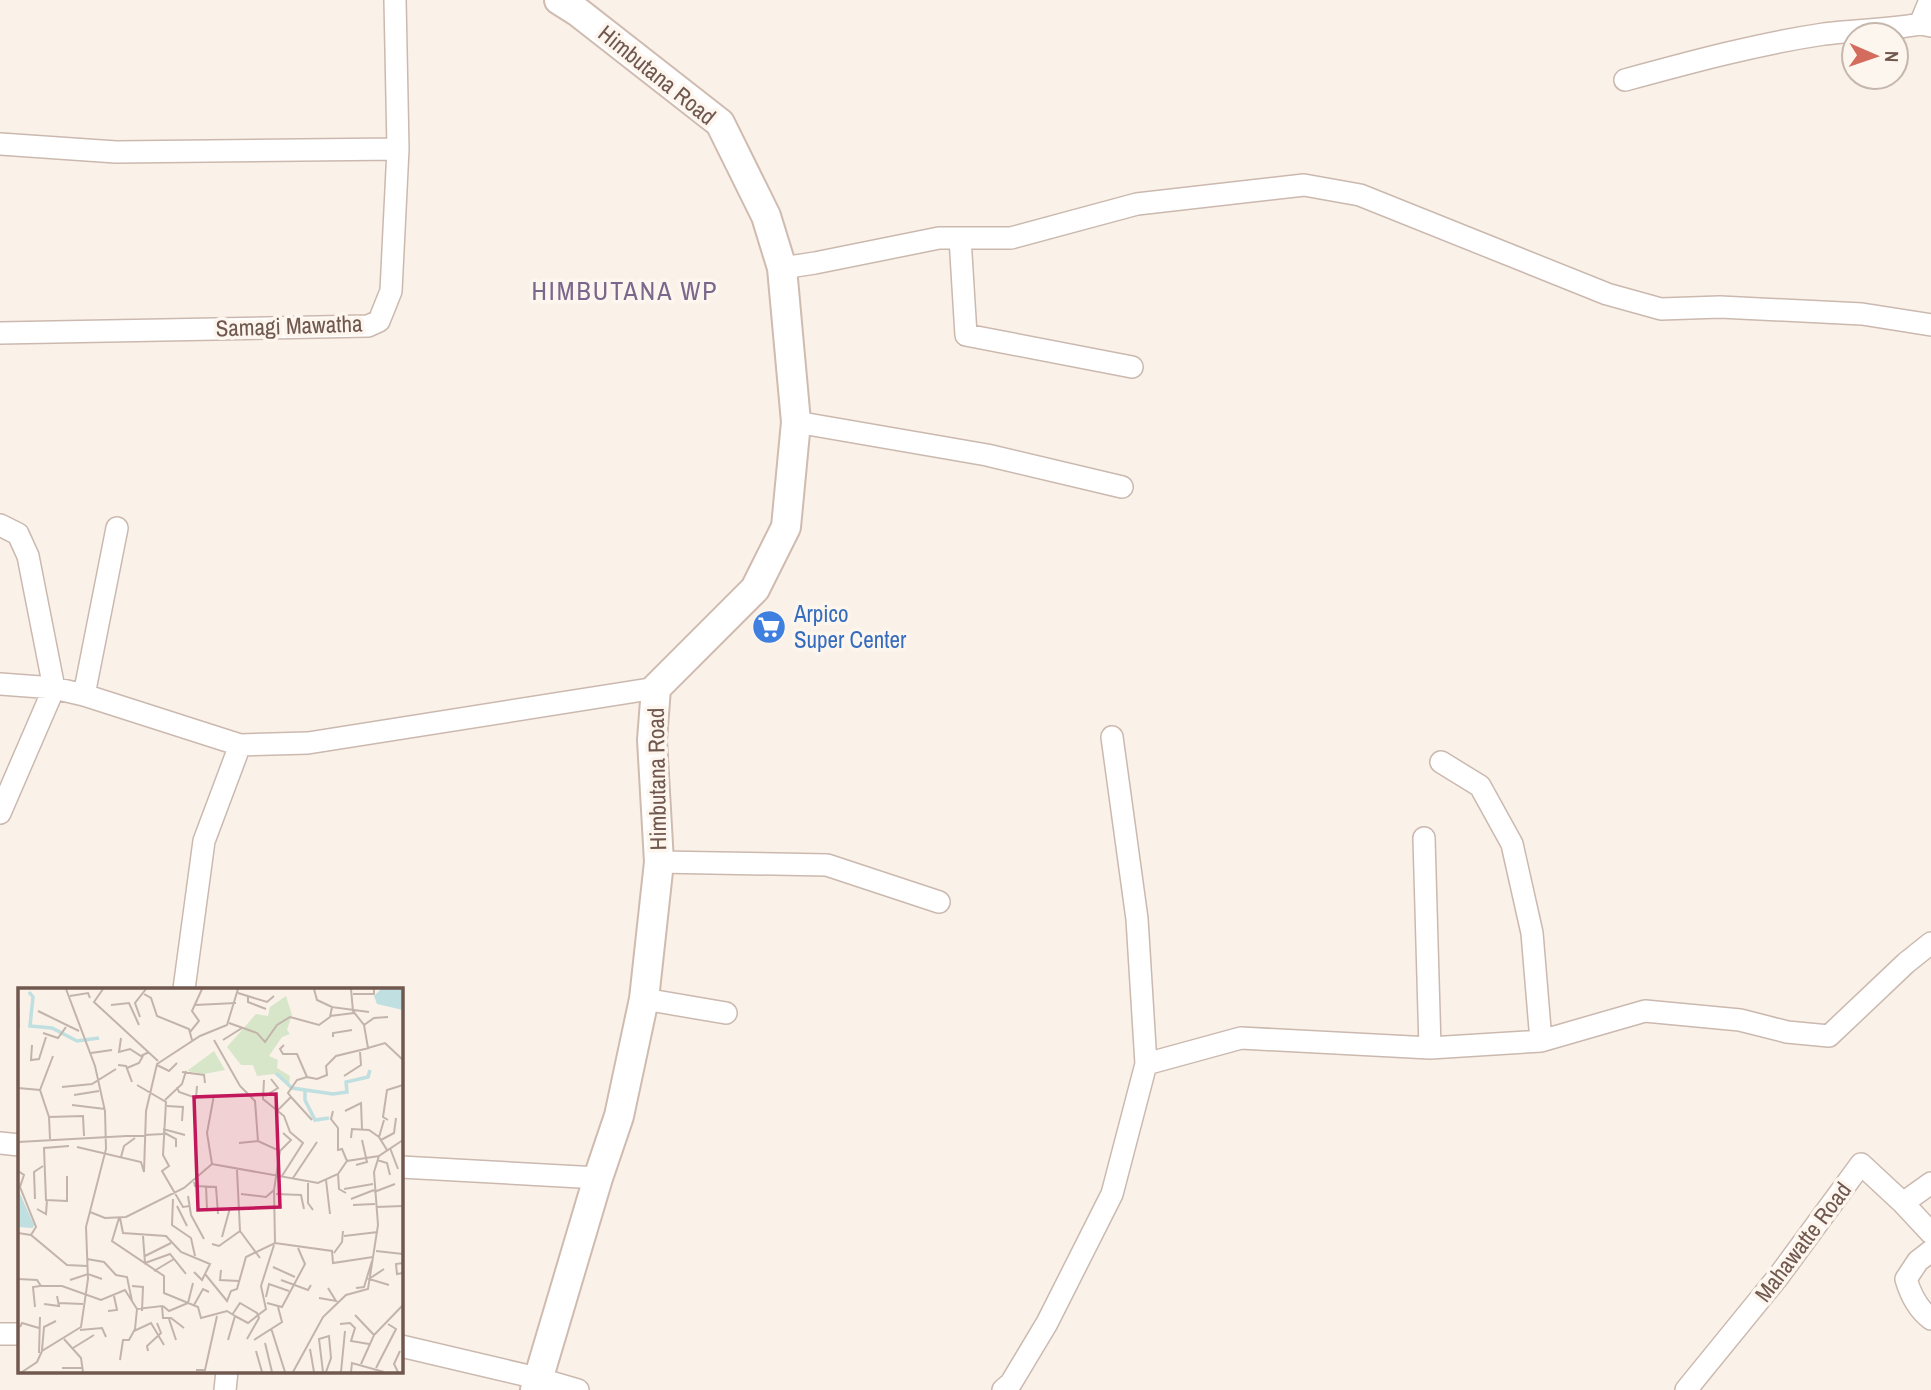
<svg xmlns="http://www.w3.org/2000/svg" width="1931" height="1390" viewBox="0 0 1931 1390" font-family="'Archivo Narrow',sans-serif">
<style>
.lines{fill:none;stroke-linecap:round;stroke-linejoin:round}
.street-casing{stroke:#cbb9af;stroke-width:24}
.secondary-casing{stroke:#cfbbb0;stroke-width:32}
.street{stroke:#fff;stroke-width:21}
.secondary{stroke:#fff;stroke-width:28}
.labels{text-anchor:middle;stroke-width:7;stroke-linejoin:round;paint-order:stroke}
.street-label{font-size:23px;fill:#71584f;stroke:#fdf6ee}
.shop-label{font-size:23px;fill:#366cbe;stroke:#fdf6ee;text-anchor:start}
.quarter-label{font-size:26px;letter-spacing:2px;fill:#7c678c;stroke:#fdf6ee}
.inset-river{fill:none;stroke:#bfdfe1;stroke-width:3.5}
.inset-road{fill:none;stroke:#c3b4ab;stroke-width:2}
.view{fill:#c2185b;fill-opacity:0.15;stroke:#c2185b;stroke-width:3.5}
.inset-edge{fill:none;stroke:#71584f;stroke-width:3.5}
</style>
<rect width="100%" height="100%" fill="#faf1e8"/>
<g class="lines">
<g class="street-casing">
<path id="street" d="M 1930,0 L 1920,24 L 1931,26
M 1625,80 C 1691,62 1757,44 1824,34 C 1856,30 1888,30 1920,24
M 0,144 L 116,152 L 398,149
M 960,238 L 966,335 L 1132,367
M 782,268 L 815,263 L 939,238 L 1011,238 L 1137,204 L 1304,185 L 1360,195 L 1607,294 L 1661,309 L 1720,307 L 1862,314 L 1931,325
M 0,333 L 368,326 L 379,321 L 391,291 L 398,149 L 395,0
M 796,422 L 987,455 L 1122,487
M 0,525 L 18,534 L 28,556 L 54,688 L 0,813
M 0,684 L 54,688 L 84,695 L 240,745 L 308,743 L 656,688
M 84,695 L 117,528
M 1441,762 L 1480,786 L 1512,844 L 1532,933 L 1541,1041
M 1424,838 L 1430,1048
M 659,862 L 827,865 L 939,902
M 184,989 L 204,841 L 240,745
M 644,999 L 726,1013
M 1146,1064 L 1241,1038 L 1430,1048 L 1541,1041 L 1645,1011 L 1740,1020 L 1787,1032 L 1829,1036 L 1906,963 L 1931,943
M 0,1143 L 19,1145
M 401,1167 L 598,1178
M 1903,1203 L 1931,1233
M 1931,1251 L 1918,1261 L 1906,1279 C 1910,1293 1918,1309 1931,1319
M 0,1334 L 19,1334
M 401,1346 L 537,1378 L 578,1390
M 225,1390 L 227,1371
M 1003,1390 L 1011,1383 L 1047,1323 L 1112,1194 L 1146,1064 L 1137,919 L 1112,737
M 1686,1390 L 1778,1277 L 1861,1164 L 1903,1203 L 1931,1183"/>
</g>
<g class="secondary-casing">
<path id="secondary" d="M 535,1390 L 598,1178 L 619,1116 L 644,999 L 659,862 L 652,740 L 656,688 L 755,589 L 786,527 L 796,422 L 782,268 L 766,216 L 720,123 L 578,12 L 559,0"/>
</g>
<use href="#street" class="street"/>
<use href="#secondary" class="secondary"/>
</g>
<defs>
<g id="supermarket-disc" transform="scale(1.75)"><circle r="9.5" fill="#3f7fe0" stroke="#fdf6ee"/><path d="M-6-5.5h2.5l.6 2H6L4.5 2H-2.5L-4.4-4H-6ZM-1.5 3.2a1.3 1.3 0 1 0 .1 0ZM3 3.2a1.3 1.3 0 1 0 .1 0Z" fill="#fff"/></g>
</defs>
<g fill-rule="evenodd">
<use href="#supermarket-disc" x="769" y="627"/>
</g>
<g class="labels">
<g class="street-label">
<text transform="translate(657 75) rotate(39)" y="8">Himbutana Road</text>
<text transform="translate(289 326) rotate(-2)" y="8">Samagi Mawatha</text>
<text transform="translate(657 779) rotate(-91)" y="8">Himbutana Road</text>
<text transform="translate(1803 1242) rotate(-53)" y="8">Mahawatte Road</text>
</g>
<g class="shop-label">
<text x="794" y="622">Arpico<tspan x="794" dy="26">Super Center</tspan></text>
</g>
<g class="quarter-label">
<text x="625" y="300">HIMBUTANA WP</text>
</g>
</g>
<g transform="translate(18 988)">
<rect width="385" height="385" fill="#faf1e8"/>
<path d="M 268,8 L 274,27 L 269,42 L 272,46 L 264,49 L 251,68 L 260,72 L 259,80 L 272,88 L 271,97 L 256,86 L 239,88 L 235,77 L 223,77 L 209,59 L 238,26 L 250,28 L 252,19 ZM 196,63 L 207,82 L 186,86 L 169,83 Z" fill="#d7e6c8"/>
<path d="M 363,1 L 385,1 L 385,22 L 359,16 L 356,8 ZM 0,201 L 16,237 L 15,240 L 0,239 Z" fill="#bfdfe1"/>
<path class="inset-river" d="M 11,4 L 15,9 L 12,38 L 34,40 L 59,53 L 81,50M 258,85 L 274,100 L 315,106 L 329,104 L 328,94 L 350,89 L 352,82M 287,102 L 287,112 L 297,132 L 311,130"/>
<path class="inset-road" d="M 85,1 L 76,14 L 140,73M 296,1 L 299,12 L 314,19M 333,1 L 335,23 L 346,37 L 350,60 L 367,55 L 385,72M 220,5 L 249,14 L 256,8M 126,6 L 133,10 L 139,28 L 171,41 L 174,52M 335,6 L 356,6 L 356,1M 0,8 L 1,40M 52,8 L 70,5 L 72,10M 230,8 L 230,14 L 248,21M 93,17 L 111,15 L 121,37M 177,17 L 218,15M 20,23 L 61,43M 312,28 L 336,25M 122,29 L 117,15 L 128,1M 211,35 L 239,45 L 247,54 L 259,37 L 272,29 L 301,37 L 312,29 L 314,19 L 351,24M 346,37 L 356,30 L 370,29M 172,44 L 181,33 L 174,23 L 184,1M 25,45 L 40,50 L 48,39M 315,49 L 315,45 L 334,42M 103,50 L 101,64 L 112,61 L 123,68 L 131,64M 196,52 L 222,98 L 237,113 L 240,153M 205,52 L 224,40M 14,57 L 13,72 L 21,71 L 28,49M 266,57 L 262,61 L 265,66 L 279,66 L 289,89 L 299,91 L 309,87 L 308,78 L 318,68 L 351,60M 73,65 L 94,62M 100,77 L 108,78 L 114,94M 139,77 L 151,83 L 159,75M 109,80 L 121,75 L 125,68M 164,84 L 186,87 L 187,95M 326,88 L 343,77 L 342,64M 246,92 L 245,111 L 266,128 L 272,144 L 285,155 L 264,188M 119,97 L 148,114 L 145,167 L 151,178 L 144,183 L 165,219 L 172,218M 44,99 L 74,96 L 98,81M 159,99 L 161,104 L 178,110 L 179,98M 0,100 L 22,102 L 31,129 L 65,128 L 66,148M 22,102 L 35,68M 56,107 L 81,103M 247,108 L 260,100 L 253,91M 273,109 L 294,132M 147,112 L 164,96 L 168,83M 54,117 L 87,121M 149,118 L 165,119 L 164,133M 260,122 L 273,109 L 270,105 L 279,92 L 289,89M 315,123 L 313,131 L 320,140 L 320,162 L 324,161 L 329,173M 327,123 L 343,115 L 344,141M 31,129 L 32,151M 366,132 L 361,149 L 369,162M 370,132 L 365,129 L 369,102 L 385,97M 145,141 L 167,147M 145,144 L 158,151 L 158,159M 333,150 L 334,141 L 351,142 L 361,149M 363,152 L 376,145 L 378,130M 0,154 L 145,146M 221,155 L 240,153 L 262,163 L 256,202 L 257,255M 59,159 L 123,174 L 126,184 L 128,123 L 139,76 L 182,48 L 209,37 L 220,1M 372,160 L 380,181M 262,163 L 273,152 L 265,145M 103,169 L 106,158 L 117,150M 359,172 L 369,175 L 372,187M 194,176 L 189,145 L 196,107M 338,177 L 349,174 L 344,152M 219,182 L 222,243 L 242,270M 0,183 L 6,187 L 2,199 L 18,239 L 13,247M 320,186 L 321,201 L 328,205M 49,188 L 49,213 L 28,212 L 26,160 L 51,158M 275,190 L 299,154M 308,192 L 312,226M 176,194 L 177,198 L 198,199 L 200,226M 290,195 L 290,215 L 295,222M 188,198 L 189,222M 326,201 L 355,196M 356,204 L 377,196M 223,206 L 248,209 L 256,202M 258,206 L 283,207 L 286,221M 170,208 L 173,227 L 186,251M 17,211 L 16,184 L 25,178M 155,211 L 154,237 L 173,250 L 177,268M 333,211 L 356,202M 335,217 L 357,216M 159,218 L 169,238M 358,219 L 385,218M 19,221 L 28,226 L 29,212M 72,224 L 87,230 L 108,229 L 166,200 L 194,176 L 300,195 L 320,186 L 329,173 L 361,168M 101,230 L 94,253 L 146,288 L 146,305 L 180,319 L 183,330 L 209,323 L 217,328M 102,230 L 105,245 L 148,248 L 163,264 L 192,276 L 184,292 L 176,284M 0,245 L 13,247 L 49,277 L 69,278M 125,248 L 127,275 L 152,266 L 168,286M 326,248 L 360,244M 204,249 L 212,220 L 228,220M 194,256 L 201,258 L 222,243M 358,263 L 385,266M 316,265 L 324,254 L 325,243M 127,268 L 153,255M 69,271 L 86,274 L 98,287 L 109,289 L 114,313M 385,275 L 378,276 L 379,286 L 385,285M 255,279 L 277,289M 366,281 L 351,291 L 371,297M 203,282 L 202,292 L 221,293M 136,283 L 156,271M 187,286 L 209,313 L 213,303 L 219,301 L 228,269 L 257,255 L 314,263 L 315,275 L 355,269M 0,291 L 19,292 L 23,298 L 44,298 L 83,312 L 107,302 L 119,321 L 144,318 L 145,330 L 153,330 L 166,340M 52,292 L 70,286 L 84,291M 263,292 L 290,302 L 293,297M 114,298 L 125,299 L 124,323M 338,300 L 346,299 L 354,273M 248,309 L 251,296 L 271,303M 301,310 L 318,313 L 310,300M 41,315 L 65,316M 249,315 L 264,319 L 287,276 L 280,260M 26,316 L 41,318 L 39,308M 176,317 L 185,301 L 191,304M 145,318 L 151,323 L 170,315 L 175,295M 17,319 L 15,299 L 22,298M 90,323 L 99,322 L 96,308M 214,327 L 222,315 L 239,325 L 241,330 L 229,351M 337,327 L 356,347M 151,331 L 158,352M 322,336 L 332,335 L 337,340 L 333,353 L 351,356M 2,339 L 4,335 L 21,340M 253,340 L 267,384M 62,342 L 84,340 L 88,349M 116,343 L 133,335 L 146,357M 46,351 L 63,370 L 65,384M 210,352 L 217,328 L 230,335 L 248,321 L 243,298 L 256,257M 236,352 L 264,334 L 260,319M 247,355 L 254,384M 55,360 L 76,347M 292,361 L 296,384M 24,362 L 26,339 L 38,333M 130,363 L 129,358 L 143,345 L 139,335M 238,363 L 244,384M 21,365 L 22,329M 102,372 L 105,352 L 111,352 L 117,341 L 119,321M 343,376 L 356,347 L 385,317M 44,380 L 65,380M 358,380 L 378,341 L 370,336M 178,382 L 187,382 L 199,328M 4,384 L 19,374 L 24,363 L 63,339 L 70,291 L 68,239 L 88,161 L 87,123 L 77,78 L 48,1M 275,384 L 305,329 L 328,307 L 350,301 L 360,237 L 356,184 L 361,168 L 385,152M 305,384 L 301,351 L 311,348 L 313,370 L 308,384M 323,384 L 327,343M 333,384 L 334,375 L 366,384M 380,384 L 376,376 L 382,363"/>
<path class="view" d="M 258,106 L 262,219 L 180,222 L 176,109 Z"/>
<rect width="385" height="385" class="inset-edge"/>
</g>
<g transform="translate(1875 56) rotate(92)"><circle r="33" fill="#fdf6ee" stroke="#c5b7ae" stroke-width="2"/>
<path d="M0-5L12 26L0 18L-12 26Z" fill="#d46c5d"/>
<text y="-10" font-size="19" font-weight="bold" text-anchor="middle" fill="#71584f">N</text>
</g>
</svg>
